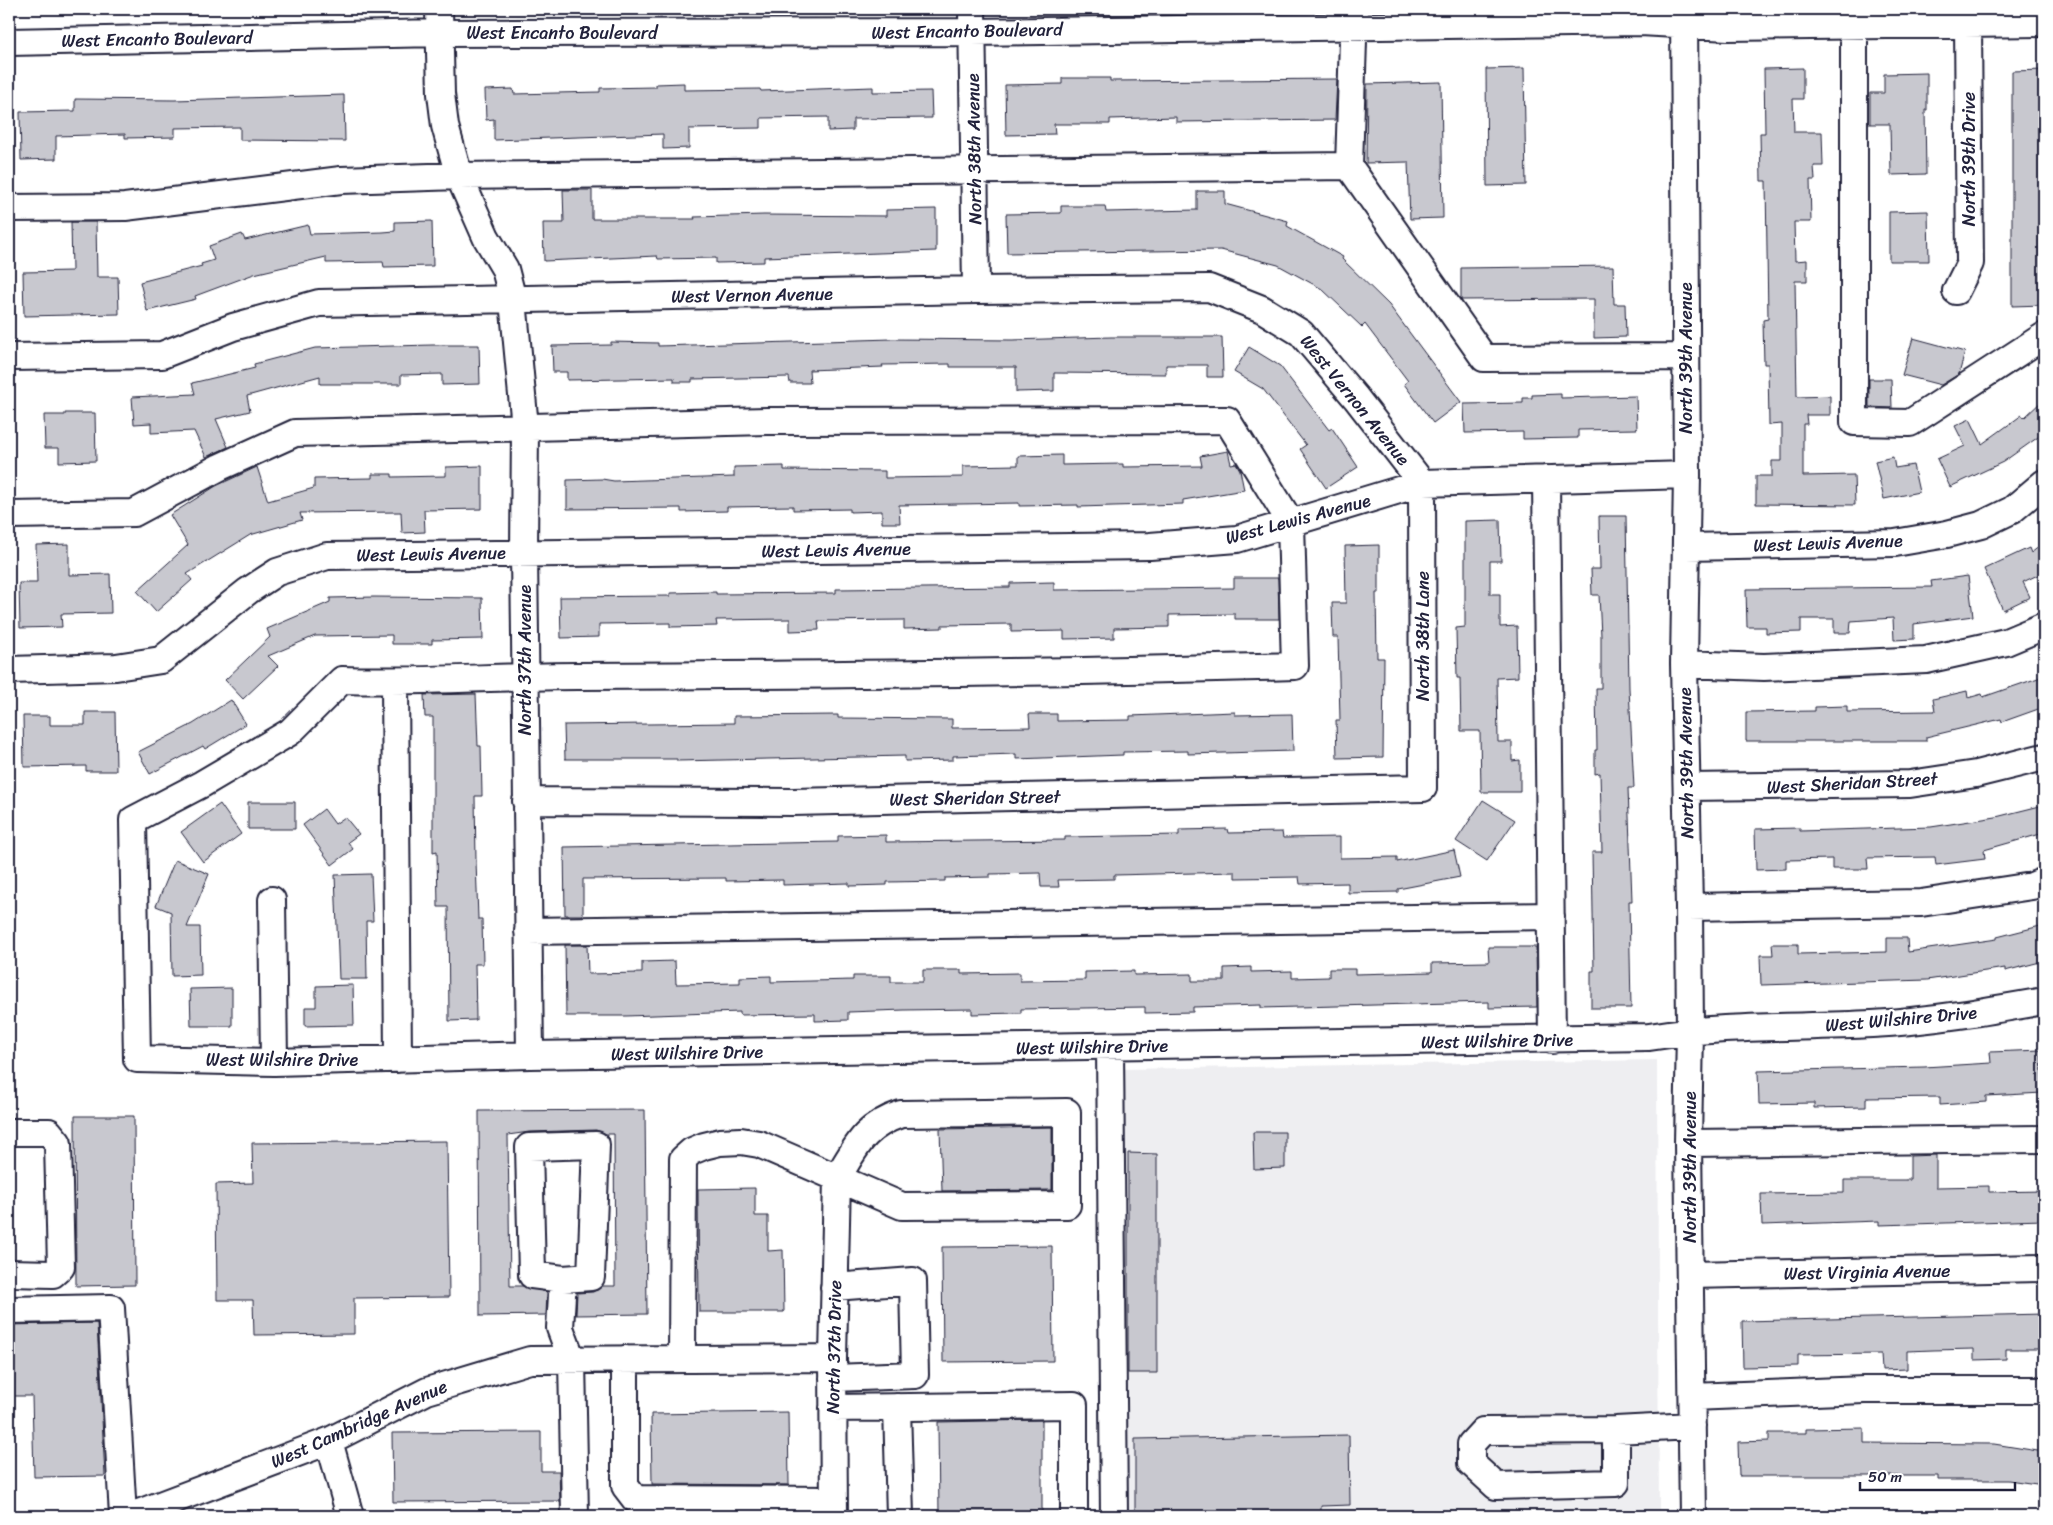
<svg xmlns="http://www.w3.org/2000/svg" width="2053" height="1525" viewBox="0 0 2053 1525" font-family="Sriracha,sans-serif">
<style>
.built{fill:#eeeef1}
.building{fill:#c8c8cf;stroke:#22223b}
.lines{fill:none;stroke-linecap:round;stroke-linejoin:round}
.minor-casing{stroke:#22223b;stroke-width:30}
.minor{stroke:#fff;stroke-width:26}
.labels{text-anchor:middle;stroke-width:4.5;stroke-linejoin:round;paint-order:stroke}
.street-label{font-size:18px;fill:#22223b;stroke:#fff}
</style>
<rect width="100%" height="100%" fill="#fff"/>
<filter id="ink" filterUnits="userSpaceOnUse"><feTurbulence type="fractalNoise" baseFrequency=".02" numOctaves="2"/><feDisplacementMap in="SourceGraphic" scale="10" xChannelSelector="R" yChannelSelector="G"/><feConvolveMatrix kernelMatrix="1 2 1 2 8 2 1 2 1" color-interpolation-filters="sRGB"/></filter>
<g filter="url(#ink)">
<path class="built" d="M 1657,1060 L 1659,1516 L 1120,1516 L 1123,1069 Z"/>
<path class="building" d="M 1524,68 L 1526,185 L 1487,186 L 1486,69 Z
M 1803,68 L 1803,99 L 1793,99 L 1794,132 L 1822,132 L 1823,166 L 1814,166 L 1815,180 L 1810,180 L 1811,222 L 1794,222 L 1795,261 L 1807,260 L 1807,281 L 1795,281 L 1797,397 L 1830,396 L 1830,415 L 1806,415 L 1807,424 L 1803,424 L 1803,476 L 1854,475 L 1855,505 L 1756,504 L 1756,476 L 1772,476 L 1772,461 L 1782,461 L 1782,424 L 1769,425 L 1768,364 L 1764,364 L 1763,320 L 1768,319 L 1766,181 L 1761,181 L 1760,133 L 1765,133 L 1764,69 Z
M 2044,70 L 2044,107 L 2040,108 L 2038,120 L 2039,154 L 2044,154 L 2044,182 L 2039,182 L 2040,256 L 2044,256 L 2044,305 L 2012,306 L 2012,71 Z
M 1927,73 L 1927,110 L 1925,110 L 1926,174 L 1891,175 L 1890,124 L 1870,124 L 1870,93 L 1884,93 L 1884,74 Z
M 1062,78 L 1110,78 L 1110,81 L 1337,79 L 1335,120 L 1176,122 L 1176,117 L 1110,119 L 1110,124 L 1054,124 L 1055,134 L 1006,135 L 1005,85 L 1062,84 Z
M 1441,82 L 1443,218 L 1410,219 L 1408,162 L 1366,163 L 1367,84 Z
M 684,83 L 684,90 L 760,89 L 761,91 L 873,87 L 873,92 L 931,91 L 932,118 L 853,119 L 853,130 L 828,131 L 828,117 L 761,118 L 761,128 L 689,129 L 689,148 L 663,149 L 663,134 L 494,140 L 494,119 L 486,120 L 485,90 L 513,89 L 514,94 L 600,92 L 600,88 L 656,87 L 656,84 Z
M 344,95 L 345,141 L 240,140 L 240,127 L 175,128 L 175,137 L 125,138 L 125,134 L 56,136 L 56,159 L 21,160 L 20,112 L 75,111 L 75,99 L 174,100 Z
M 563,190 L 592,190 L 592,219 L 695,219 L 694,217 L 764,215 L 886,216 L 886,210 L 936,209 L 936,251 L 764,257 L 764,262 L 716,263 L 716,258 L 658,259 L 657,256 L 544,261 L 543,223 L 564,223 Z
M 1197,191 L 1225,191 L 1225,204 L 1288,221 L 1287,226 L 1343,257 L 1342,259 L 1389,305 L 1461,402 L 1433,423 L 1404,384 L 1408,381 L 1365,324 L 1362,327 L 1322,289 L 1278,265 L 1221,250 L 1007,253 L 1006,214 L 1061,213 L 1061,206 L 1105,206 L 1106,212 L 1197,210 Z
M 1928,211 L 1929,261 L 1889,261 L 1889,212 Z
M 432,221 L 433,266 L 384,267 L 383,262 L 326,263 L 326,257 L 254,274 L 195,296 L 196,299 L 147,311 L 140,282 L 202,266 L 201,264 L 214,260 L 209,246 L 242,234 L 245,240 L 308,225 L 310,234 L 383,232 L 395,231 L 395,222 Z
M 71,222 L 96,222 L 97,277 L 118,277 L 119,314 L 24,316 L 23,272 L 72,271 Z
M 1613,266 L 1614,304 L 1625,304 L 1626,337 L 1594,338 L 1594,299 L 1461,300 L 1461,268 Z
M 1111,337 L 1222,337 L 1223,377 L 1207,377 L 1207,365 L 1166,365 L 1166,374 L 1054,373 L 1054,391 L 1016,392 L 1016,367 L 950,367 L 950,364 L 882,365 L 883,367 L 809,370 L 810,383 L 790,383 L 789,377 L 692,379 L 692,382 L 674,382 L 674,378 L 567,380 L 567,372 L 553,372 L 552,346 L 611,345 L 611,342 L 658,343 L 658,346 L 892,339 L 1012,340 Z
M 1913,338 L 1965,352 L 1959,374 L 1941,385 L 1902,375 Z
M 432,345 L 479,345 L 480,384 L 442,385 L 442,374 L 401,375 L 401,384 L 320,384 L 320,376 L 247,396 L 250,411 L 216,419 L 228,447 L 206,457 L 194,431 L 151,433 L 151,423 L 134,424 L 132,397 L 195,394 L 192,383 L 255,368 L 254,364 L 315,348 Z
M 1249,347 L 1280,366 L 1329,430 L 1332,428 L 1358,467 L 1326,488 L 1300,449 L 1306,445 L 1263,389 L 1234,372 Z
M 1869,379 L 1891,379 L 1892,408 L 1869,407 Z
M 1561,394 L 1561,398 L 1636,396 L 1637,429 L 1578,430 L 1578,438 L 1523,439 L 1523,432 L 1465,433 L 1464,404 L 1523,403 L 1523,398 L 1532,398 L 1532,395 Z
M 2044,399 L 2044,433 L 2003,462 L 1950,487 L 1937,459 L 1965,446 L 1955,426 L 1970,419 L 1982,444 L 2022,415 L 2024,418 Z
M 65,413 L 95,413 L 96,461 L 59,462 L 59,448 L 45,448 L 44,415 L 65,415 Z
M 1228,451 L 1231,464 L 1236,463 L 1240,470 L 1244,490 L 1183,500 L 1183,504 L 1078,507 L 1078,505 L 1019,506 L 1019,503 L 899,505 L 900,523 L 882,523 L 882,511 L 850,512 L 850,509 L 793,510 L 793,506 L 727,507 L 727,511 L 681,512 L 681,508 L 567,509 L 567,480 L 602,479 L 614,481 L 734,477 L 734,467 L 784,466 L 784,470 L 885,471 L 885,478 L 963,477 L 963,466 L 1018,465 L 1018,456 L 1062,455 L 1062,465 L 1123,464 L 1123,467 L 1202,466 L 1200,456 Z
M 1893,457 L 1895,468 L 1913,465 L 1919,492 L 1884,499 L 1875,461 Z
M 482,466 L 482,509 L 424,510 L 425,532 L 402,533 L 401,512 L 300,513 L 302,520 L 250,535 L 187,574 L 192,580 L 156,612 L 137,591 L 188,545 L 170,515 L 216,486 L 257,467 L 268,501 L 314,488 L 314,479 L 372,478 L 372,474 L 392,474 L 392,477 L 446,476 L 446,467 Z
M 1599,516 L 1626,516 L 1629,688 L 1634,788 L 1628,788 L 1632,901 L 1629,901 L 1631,1008 L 1591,1008 L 1591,971 L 1594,971 L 1592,852 L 1602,852 L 1600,773 L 1595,774 L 1595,750 L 1597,750 L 1596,688 L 1601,688 L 1601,636 L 1599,595 L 1592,595 L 1591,569 L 1600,569 Z
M 1500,520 L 1501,561 L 1490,561 L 1490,594 L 1500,594 L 1500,627 L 1517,626 L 1518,677 L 1497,678 L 1498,742 L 1512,742 L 1512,761 L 1520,760 L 1520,792 L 1481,792 L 1480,731 L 1461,731 L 1460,678 L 1457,678 L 1456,628 L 1465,627 L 1465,521 Z
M 2044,543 L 2044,572 L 2023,582 L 2030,597 L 2003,610 L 1984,569 L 2029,548 L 2031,553 Z
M 69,544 L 69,575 L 110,574 L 111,613 L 61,614 L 62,627 L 20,628 L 19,583 L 37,583 L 36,545 Z
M 1379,545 L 1379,593 L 1376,593 L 1377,658 L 1384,658 L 1383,757 L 1337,758 L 1336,720 L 1340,720 L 1338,637 L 1333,637 L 1332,603 L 1346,603 L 1345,546 Z
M 1968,576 L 1973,616 L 1914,624 L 1914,639 L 1894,640 L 1893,618 L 1851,621 L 1850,633 L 1834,633 L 1834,619 L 1801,619 L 1801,632 L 1766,633 L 1766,627 L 1747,627 L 1746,589 L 1932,587 L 1931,581 Z
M 1234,578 L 1278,578 L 1279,619 L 1235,619 L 1235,614 L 1169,615 L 1169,627 L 1114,628 L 1114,638 L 1064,639 L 1064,631 L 1011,632 L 1011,624 L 942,625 L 942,628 L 904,629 L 904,620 L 818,621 L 819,630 L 790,631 L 790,619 L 716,620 L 717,626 L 670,627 L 670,623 L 599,624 L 599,637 L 561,638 L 560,597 L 670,596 L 670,593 L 716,592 L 716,594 L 836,593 L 836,589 L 1010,587 L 1010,583 L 1054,582 L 1054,590 L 1234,588 Z
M 374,597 L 482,598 L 483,639 L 432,640 L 432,644 L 392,644 L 392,635 L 315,636 L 268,656 L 278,666 L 243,699 L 225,680 L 270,637 L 267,629 L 330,602 L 330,598 Z
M 2041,677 L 2044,687 L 2044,707 L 2002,722 L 2001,719 L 1926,737 L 1926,741 L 1746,741 L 1746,712 L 1815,711 L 1815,707 L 1847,706 L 1847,712 L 1935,711 L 1933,699 L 1967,691 L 1968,698 L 1982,694 L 1983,697 Z
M 476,694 L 478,746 L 481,746 L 482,796 L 475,796 L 476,861 L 478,919 L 482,919 L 483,964 L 475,964 L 476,1020 L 449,1021 L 448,907 L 438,907 L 437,851 L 433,852 L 433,717 L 425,717 L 424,695 Z
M 231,700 L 246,724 L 205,749 L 203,746 L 150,774 L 138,752 L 193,724 Z
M 85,712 L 115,712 L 116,771 L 86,771 L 86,766 L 24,767 L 23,716 L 50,716 L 50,725 L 85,725 Z
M 1235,712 L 1235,715 L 1292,714 L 1293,751 L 1188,754 L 1188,751 L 1123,752 L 1123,755 L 1016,759 L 1016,754 L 953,756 L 953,760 L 905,761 L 905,756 L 677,761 L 677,759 L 565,759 L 564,725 L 734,723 L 734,716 L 838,715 L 838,718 L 952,719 L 952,728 L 1030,727 L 1029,714 L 1057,714 L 1057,721 L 1130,720 L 1130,716 Z
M 1483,800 L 1515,820 L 1487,861 L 1456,841 Z
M 248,802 L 295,802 L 295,829 L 248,829 Z
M 220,804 L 241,834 L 203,862 L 181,832 Z
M 2040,806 L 2044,822 L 2044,833 L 1984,850 L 1985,859 L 1936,865 L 1935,857 L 1867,858 L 1868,869 L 1832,869 L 1832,859 L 1786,860 L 1786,869 L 1756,870 L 1755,829 L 1800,828 L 1800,831 L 1931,827 L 1996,817 Z
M 324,809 L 335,824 L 345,817 L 359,834 L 348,842 L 353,849 L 332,865 L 303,825 Z
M 1227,829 L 1228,833 L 1282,832 L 1283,838 L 1340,837 L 1340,858 L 1397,857 L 1397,862 L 1454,850 L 1460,877 L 1398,889 L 1398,892 L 1348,893 L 1348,883 L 1300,884 L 1299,877 L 1235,878 L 1235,872 L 1114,875 L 1114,879 L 1058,880 L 1059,887 L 1041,887 L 1040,873 L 990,874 L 990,877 L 945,878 L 945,881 L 887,882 L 887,885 L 849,886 L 849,883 L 783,885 L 783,880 L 726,881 L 726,878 L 583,879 L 583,915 L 565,915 L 564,847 L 838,842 L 838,836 L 886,835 L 886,842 L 1065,840 L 1065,837 L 1179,835 L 1179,830 Z
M 175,860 L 209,874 L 187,927 L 200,927 L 201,975 L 172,976 L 171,912 L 156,906 Z
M 371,874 L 373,921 L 366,921 L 367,979 L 339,979 L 335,875 Z
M 2044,925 L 2044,961 L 2005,971 L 2005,968 L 1927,980 L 1761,985 L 1760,955 L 1773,955 L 1772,944 L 1798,944 L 1798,954 L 1887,952 L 1887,938 L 1907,938 L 1908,952 L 1997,939 L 1997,937 Z
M 565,945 L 587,945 L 588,974 L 642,973 L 642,962 L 675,961 L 676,984 L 740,983 L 740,977 L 771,976 L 771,982 L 853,980 L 853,976 L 891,976 L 891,982 L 923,982 L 923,970 L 961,970 L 961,974 L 1020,973 L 1020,981 L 1085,980 L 1085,972 L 1134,971 L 1134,975 L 1192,974 L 1192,981 L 1224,981 L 1224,968 L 1251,967 L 1251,972 L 1292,971 L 1292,978 L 1329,977 L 1329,969 L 1355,969 L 1355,974 L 1432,972 L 1432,963 L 1489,962 L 1488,947 L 1536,947 L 1537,1007 L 1489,1008 L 1489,1002 L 1261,1008 L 1261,1005 L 1193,1007 L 1193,1012 L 1145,1013 L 1145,1007 L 1021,1009 L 1021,1013 L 972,1014 L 972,1009 L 904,1010 L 848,1012 L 848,1020 L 815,1021 L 815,1014 L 740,1015 L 740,1012 L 626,1016 L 566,1016 Z
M 353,985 L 354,1025 L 305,1026 L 305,1007 L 316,1007 L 316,986 Z
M 232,988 L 232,1026 L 191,1026 L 190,989 Z
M 2041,1050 L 2043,1093 L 1986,1096 L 1986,1102 L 1940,1105 L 1940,1097 L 1866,1098 L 1866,1107 L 1814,1108 L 1814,1103 L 1759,1104 L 1758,1071 L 1924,1067 L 1991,1063 L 1990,1052 Z
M 645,1110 L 647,1314 L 576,1315 L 577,1293 L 593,1292 L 602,1286 L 615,1286 L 614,1134 L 606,1134 L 596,1130 L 529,1132 L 508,1135 L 510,1286 L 523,1286 L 547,1292 L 546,1315 L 480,1316 L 479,1111 Z
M 75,1116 L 134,1116 L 135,1285 L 76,1286 Z
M 1052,1127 L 1052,1190 L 942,1191 L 940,1129 Z
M 1253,1132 L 1285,1132 L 1285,1168 L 1254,1169 Z
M 447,1141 L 449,1297 L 354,1298 L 354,1334 L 254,1335 L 253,1300 L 217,1300 L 216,1184 L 253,1183 L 252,1143 Z
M 1128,1153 L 1157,1154 L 1157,1373 L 1128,1373 Z
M 1936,1155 L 1936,1187 L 1989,1186 L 1989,1192 L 2044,1191 L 2044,1220 L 1879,1225 L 1879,1221 L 1762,1225 L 1761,1194 L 1844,1193 L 1844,1180 L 1910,1180 L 1910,1156 Z
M 755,1188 L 755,1216 L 768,1216 L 768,1251 L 783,1250 L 784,1312 L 699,1312 L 698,1189 Z
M 1052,1246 L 1053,1361 L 943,1362 L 942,1247 Z
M 2044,1314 L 2044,1349 L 2006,1349 L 2006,1359 L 1974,1360 L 1974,1349 L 1933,1350 L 1907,1351 L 1907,1369 L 1882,1370 L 1881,1354 L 1798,1355 L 1798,1366 L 1743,1367 L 1742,1321 Z
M 97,1323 L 105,1476 L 34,1477 L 32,1396 L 9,1396 L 9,1325 Z
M 788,1412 L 789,1485 L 652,1484 L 651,1414 Z
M 1042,1420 L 1042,1516 L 939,1516 L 938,1422 Z
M 1864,1428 L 1864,1443 L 1994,1444 L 2044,1452 L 2044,1485 L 2008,1480 L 1938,1480 L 1938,1476 L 1739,1476 L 1738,1442 L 1769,1441 L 1769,1433 L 1806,1433 L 1806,1429 Z
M 541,1432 L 541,1471 L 559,1471 L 560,1501 L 393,1502 L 392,1433 Z
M 1349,1435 L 1350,1505 L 1321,1506 L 1321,1516 L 1135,1516 L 1135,1439 Z"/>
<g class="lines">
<g class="minor-casing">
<path id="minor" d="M 439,9 L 441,94 L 445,126 L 459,176 L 486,237 L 505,269 L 513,300 L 525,427 L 524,553 L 530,1055
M 972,9 L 976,290
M 1354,9 L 1349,166 L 1484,358 L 1685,357
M 1684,9 L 1687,475 L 1684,664 L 1689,907 L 1690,1030 L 1688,1143 L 1693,1516
M 1854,26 L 1854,422 L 1910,423 L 2044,336
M 9,42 L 439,33 L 972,32 L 1641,22 L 1728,27 L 2044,23
M 9,208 L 125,207 L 341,180 L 459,176 L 1349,166
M 1956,291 L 1970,263 L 1968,24
M 9,357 L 162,355 L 233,327 L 319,303 L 976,290 L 1209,288 L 1262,309 L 1301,333 L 1356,398 L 1422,483 L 1423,788 L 793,802 L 526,801
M 1546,479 L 1552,1040
M 9,515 L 134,513 L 220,467 L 295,433 L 767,421 L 1227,420 L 1291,523 L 1295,666 C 1056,673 816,675 577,676 C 499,676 421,683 342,680 L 290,732 L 202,784 L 133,820 L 137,1059 L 274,1062 L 530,1055 L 1649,1037 C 1722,1025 1797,1028 1872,1024 C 1930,1021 1987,1011 2044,1001
M 1687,547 L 1895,543 L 1947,534 L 1981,525 L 2012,510 L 2044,483
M 1684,664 L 1764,667 L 1926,660 L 2006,642 L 2044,626
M 9,670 L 116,667 L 161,660 L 248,591 L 277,572 L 327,556 L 1150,546 L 1237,539 L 1422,483 L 1687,475
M 395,682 L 398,1059
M 1687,787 L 1910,784 L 1976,774 L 2044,757
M 272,900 L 274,1062
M 1689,907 L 1921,903 L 2032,886 L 2044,881
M 528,931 L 1551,916
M 1110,1046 L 1114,1516
M 9,1132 L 49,1132 L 58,1143 L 61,1267 L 53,1274 L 9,1273
M 1688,1143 L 2044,1139
M 1690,1275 L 2044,1268
M 563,1279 L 532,1275 L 529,1147 L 596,1145 L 591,1277 L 563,1279 L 560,1328 L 572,1360 L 575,1516
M 9,1310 L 111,1308 L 123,1516
M 625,1359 L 625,1486 L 635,1499 L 834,1500
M 682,1359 L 683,1159 L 692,1151 L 704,1146 L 720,1142 L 741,1141 L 759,1144 L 902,1206 L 1067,1205 L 1067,1112 L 901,1114 C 863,1127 857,1146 837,1178
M 833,1378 L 915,1375 L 913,1281 L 834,1287
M 1692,1397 L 1864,1390 L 2044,1390
M 897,1407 L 900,1516
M 833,1408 L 1074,1405 L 1074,1516
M 1616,1430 L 1616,1483 L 1496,1486 L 1471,1463 L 1471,1444 L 1483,1431 L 1616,1430 L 1692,1426
M 329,1441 L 350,1516
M 131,1516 L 329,1441 L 427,1391 L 530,1360 L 833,1358
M 834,1516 L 833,1358 L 837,1178"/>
</g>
<use href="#minor" class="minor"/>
</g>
</g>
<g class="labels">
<g class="street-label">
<text transform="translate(967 31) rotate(-1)" y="6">West Encanto Boulevard</text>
<text x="562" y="39">West Encanto Boulevard</text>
<text transform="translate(157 39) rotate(-1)" y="6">West Encanto Boulevard</text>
<text transform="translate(974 149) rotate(-91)" y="6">North 38th Avenue</text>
<text transform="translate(1969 159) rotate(-90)" y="6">North 39th Drive</text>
<text transform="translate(752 295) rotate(-1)" y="6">West Vernon Avenue</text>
<text transform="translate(1686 358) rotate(-90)" y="6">North 39th Avenue</text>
<text transform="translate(1355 400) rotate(51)" y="6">West Vernon Avenue</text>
<text transform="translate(1298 519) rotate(-15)" y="6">West Lewis Avenue</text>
<text transform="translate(1828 543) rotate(-2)" y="6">West Lewis Avenue</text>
<text transform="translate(836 550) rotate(-1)" y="6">West Lewis Avenue</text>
<text transform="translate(431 554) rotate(-1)" y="6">West Lewis Avenue</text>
<text transform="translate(1423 636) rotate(-90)" y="6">North 38th Lane</text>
<text transform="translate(525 660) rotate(-90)" y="6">North 37th Avenue</text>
<text transform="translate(1686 763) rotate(-91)" y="6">North 39th Avenue</text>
<text transform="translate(1852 783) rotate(-3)" y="6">West Sheridan Street</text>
<text transform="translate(975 798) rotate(-1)" y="6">West Sheridan Street</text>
<text transform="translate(1901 1019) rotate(-5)" y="6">West Wilshire Drive</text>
<text transform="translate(1497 1041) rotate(-1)" y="6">West Wilshire Drive</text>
<text transform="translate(1092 1047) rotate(-1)" y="6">West Wilshire Drive</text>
<text transform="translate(687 1053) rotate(-1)" y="6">West Wilshire Drive</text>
<text x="282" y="1066">West Wilshire Drive</text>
<text transform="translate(1690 1167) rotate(-90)" y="6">North 39th Avenue</text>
<text transform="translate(1867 1272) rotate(-1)" y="6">West Virginia Avenue</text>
<text transform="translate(834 1347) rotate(-89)" y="6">North 37th Drive</text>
<text transform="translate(359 1424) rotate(-24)" y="6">West Cambridge Avenue</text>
</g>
</g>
<rect width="2053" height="1525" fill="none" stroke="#fff" stroke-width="30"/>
<rect x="15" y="15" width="2023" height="1495" fill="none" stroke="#22223b" stroke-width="2" filter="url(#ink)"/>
<path d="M1860 1482v8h155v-8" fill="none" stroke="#22223b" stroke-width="2.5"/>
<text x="1868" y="1482" font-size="15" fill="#22223b" stroke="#ffffff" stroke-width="4" paint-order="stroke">50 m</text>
</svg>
